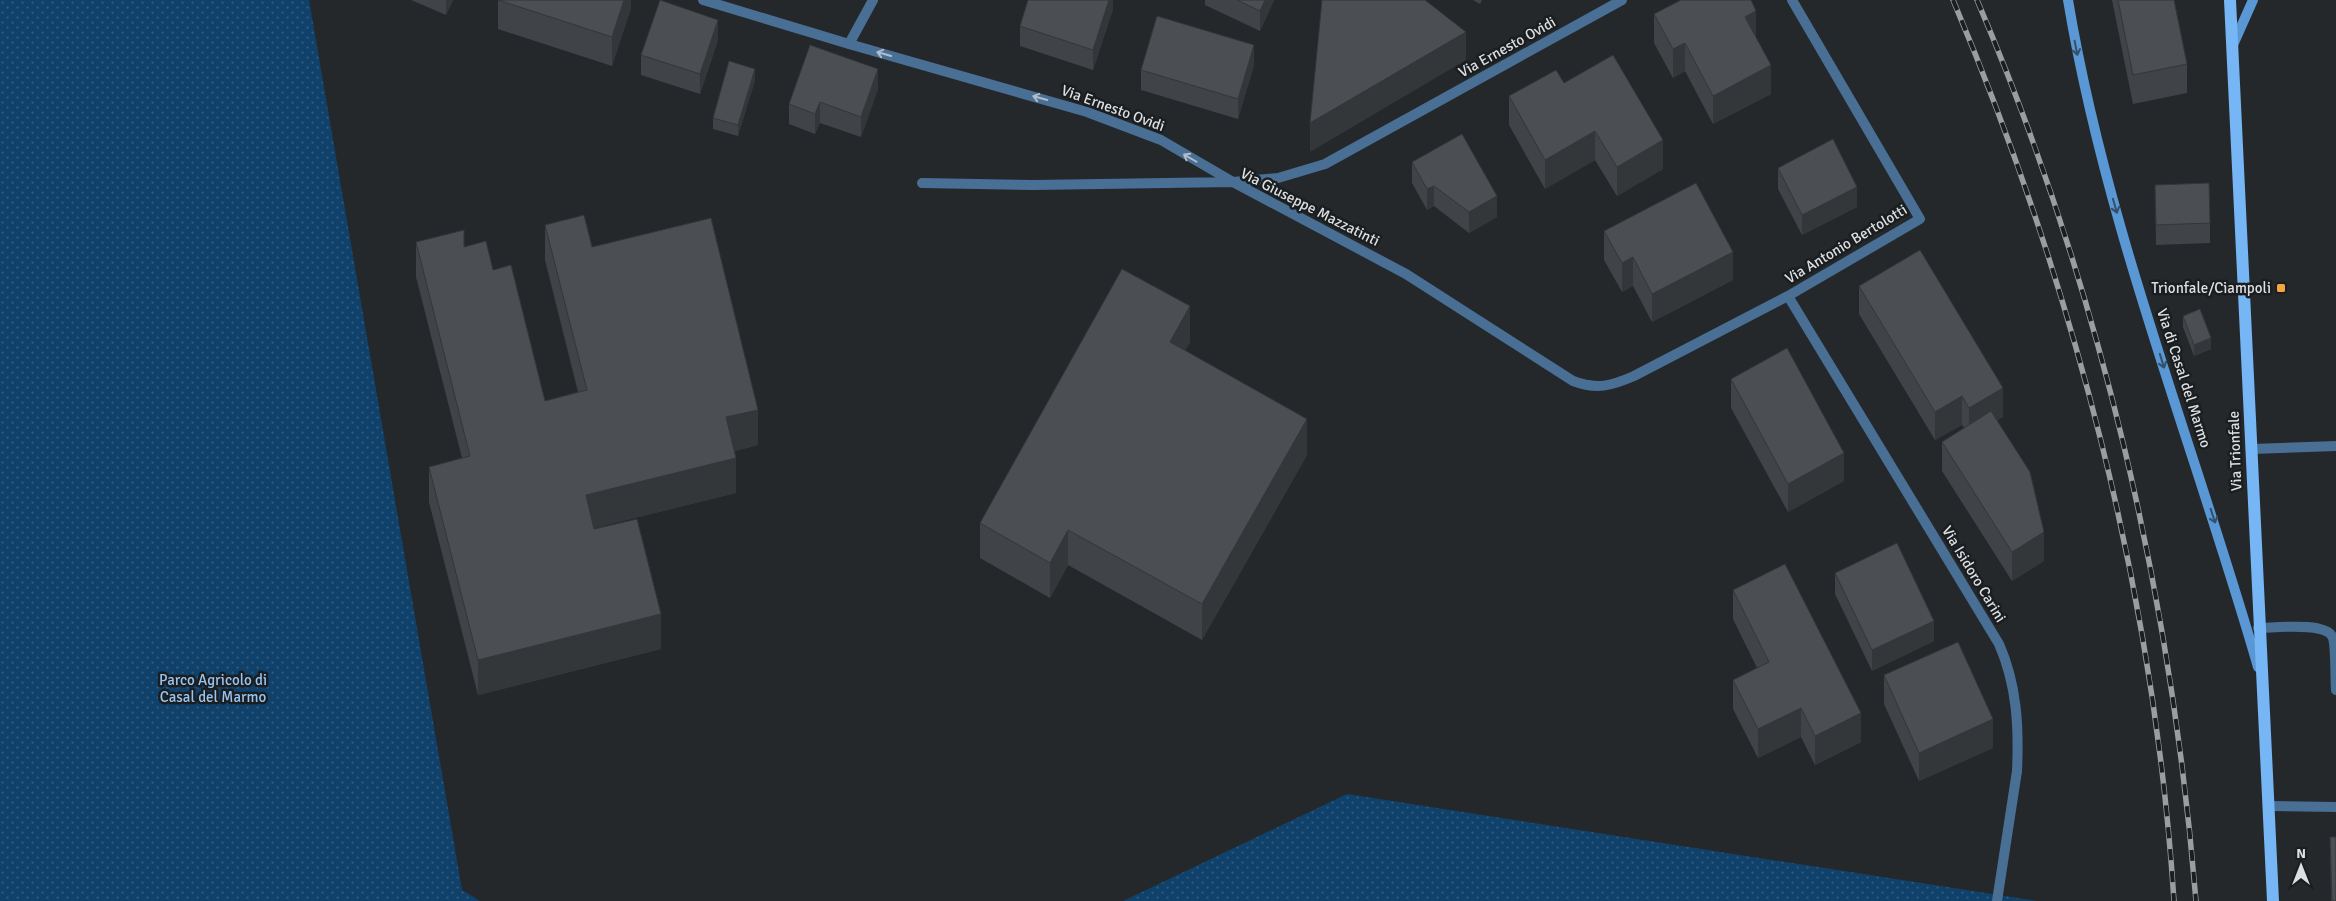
<svg xmlns="http://www.w3.org/2000/svg" width="2336" height="901" viewBox="0 0 2336 901" font-family="Signika,sans-serif">
<style>
.park{fill:url(#park-dots)}
.lines{fill:none;stroke-linecap:round;stroke-linejoin:round}
.service{stroke:#496f95;stroke-width:10}
.minor{stroke:#496f95;stroke-width:10}
.secondary{stroke:#5998d4;stroke-width:10}
.primary{stroke:#76b6f4;stroke-width:12}
.rail-casing{stroke:#9b9da0;stroke-width:5.5}
.rail{stroke:#1b1e21;stroke-width:4;stroke-dasharray:11;stroke-linecap:butt}
.wall{fill:#404347}
.shaded-wall{fill:#343739}
.building{fill:#4b4e52;stroke:#343739}
.oneway{stroke:#344f69}
.oneway2{stroke:#b1bdcb}
.poi-dot{fill:#f2a542;stroke:#1b1e21;stroke-width:2}
.labels{text-anchor:middle;stroke-width:5;stroke-linejoin:round;paint-order:stroke}
.street-label{font-size:15px;fill:#dddfe2;stroke:#1b1e21}
.poi-label{font-size:15px;fill:#dddfe2;stroke:#1b1e21;text-anchor:end}
.park-label{font-size:15px;fill:#97c4f1;stroke:#1b1e21}
</style>
<defs>
<pattern id="park-dots" width="8" height="8" patternUnits="userSpaceOnUse" patternTransform="scale(1.25)"><rect width="8" height="8" fill="#0f416a"/><path d="M2 2h.1M6 6h.1" fill="none" stroke="#325c7f" stroke-width="1.8" stroke-linecap="round"/></pattern>
</defs>
<rect width="100%" height="100%" fill="#24282b"/>
<path class="park" d="M 0,0 L 309,0 L 462,890 L 480,901 L 0,901 Z
M 1347,794 L 2037,901 L 1123,901 Z"/>
<g class="lines">
<path class="service" d="M 2258,628 C 2274,628 2327,621 2333,638 C 2336,648 2335,677 2336,690
M 1997,901 L 2017,771"/>
<path class="minor" d="M 703,0 L 849,44 L 1087,112 L 1161,140 L 1233,182 L 1278,178 L 1325,164 L 1622,0
M 849,44 L 873,0
M 922,183 L 1033,185 L 1233,182 L 1406,274 L 1573,381 C 1597,390 1611,386 1634,376 L 1788,296 L 1920,219 L 1792,0
M 1788,296 L 1999,644 C 2017,685 2019,727 2017,771
M 2252,449 L 2336,446
M 2269,806 L 2336,807"/>
<path class="secondary" d="M 2068,0 C 2106,228 2194,445 2258,667
M 2233,45 L 2253,0"/>
<path class="primary" d="M 2230,0 L 2273,901"/>
<g class="rail-casing">
<path id="rail" d="M 1953,0 C 2073,284 2154,592 2174,901
M 1977,0 C 2099,285 2171,593 2196,901"/>
</g>
<use href="#rail" class="rail"/>
</g>
<path class="wall" d="M 411,0 L 453,0 L 446,15 Z
M 498,0 L 631,0 L 631,8 L 612,66 L 498,29 Z
M 1113,0 L 1113,9 L 1093,70 L 1020,46 L 1020,26 Z
M 1205,0 L 1274,0 L 1260,31 L 1205,5 Z
M 1473,0 L 1482,0 L 1480,4 Z
M 2112,0 L 2174,0 L 2187,64 L 2187,93 L 2133,104 Z
M 1654,14 L 1756,38 L 1771,94 L 1713,124 L 1685,71 L 1673,78 L 1654,43 Z
M 718,40 L 700,94 L 641,75 L 641,55 Z
M 1254,65 L 1238,119 L 1141,90 L 1141,70 Z
M 755,80 L 738,136 L 713,129 L 713,118 Z
M 1564,83 L 1663,169 L 1617,196 L 1595,160 L 1545,189 L 1509,125 L 1509,96 Z
M 878,89 L 861,137 L 820,123 L 815,134 L 789,124 L 789,104 Z
M 1412,162 L 1497,217 L 1469,233 L 1434,206 L 1427,210 L 1412,183 Z
M 1778,168 L 1857,207 L 1802,235 L 1778,189 Z
M 2155,185 L 2210,223 L 2210,243 L 2156,245 Z
M 545,225 L 592,247 L 758,445 L 735,451 L 736,493 L 594,528 L 661,649 L 478,695 L 429,502 L 429,467 L 462,458 L 416,277 L 416,242 L 464,247 L 493,270 L 545,401 L 578,392 L 545,260 Z
M 1604,231 L 1733,280 L 1652,322 L 1633,286 L 1622,292 L 1604,260 Z
M 1859,286 L 2003,417 L 1997,420 L 2044,561 L 2012,581 L 1942,471 L 1942,442 L 1964,428 L 1962,425 L 1935,440 L 1859,314 Z
M 2183,316 L 2211,349 L 2194,356 L 2183,327 Z
M 1190,342 L 1185,351 L 1307,455 L 1202,640 L 1068,565 L 1050,598 L 980,558 L 980,523 Z
M 1731,379 L 1844,481 L 1788,512 L 1731,408 Z
M 1835,573 L 1934,641 L 1872,671 L 1835,594 Z
M 1733,590 L 1861,742 L 1815,765 L 1801,737 L 1758,758 L 1733,709 L 1733,680 L 1757,668 L 1733,619 Z
M 1884,675 L 1993,748 L 1919,781 L 1884,704 Z
M 2330,837 L 2336,901 L 2331,901 Z"/>
<path class="shaded-wall" d="M 446,0 L 453,0 L 446,15 Z
M 624,0 L 631,0 L 631,8 L 612,66 L 612,37 Z
M 1109,0 L 1113,0 L 1113,9 L 1093,70 L 1093,50 Z
M 1265,0 L 1274,0 L 1260,31 L 1260,11 Z
M 1756,11 L 1756,39 L 1745,17 Z
M 718,20 L 718,40 L 700,94 L 700,74 Z
M 1466,32 L 1466,60 L 1310,152 L 1310,123 Z
M 1685,43 L 1685,71 L 1673,78 L 1673,49 Z
M 1254,45 L 1254,65 L 1238,119 L 1238,99 Z
M 1771,65 L 1771,94 L 1713,124 L 1713,96 Z
M 755,69 L 755,80 L 738,136 L 738,125 Z
M 878,69 L 878,89 L 861,137 L 861,117 Z
M 820,102 L 820,123 L 815,134 L 815,114 Z
M 1595,131 L 1595,160 L 1545,189 L 1545,160 Z
M 1663,140 L 1663,169 L 1617,196 L 1617,167 Z
M 1434,186 L 1434,206 L 1427,210 L 1427,189 Z
M 1857,187 L 1857,207 L 1802,235 L 1802,215 Z
M 1497,196 L 1497,217 L 1469,233 L 1469,212 Z
M 1733,252 L 1733,280 L 1652,322 L 1652,294 Z
M 1633,257 L 1633,286 L 1622,292 L 1622,263 Z
M 1190,306 L 1190,342 L 1170,378 L 1170,342 Z
M 2211,338 L 2211,349 L 2194,356 L 2194,345 Z
M 2003,388 L 2003,417 L 1969,437 L 1969,408 Z
M 1962,396 L 1962,425 L 1935,440 L 1935,412 Z
M 758,410 L 758,445 L 726,453 L 726,417 Z
M 1307,419 L 1307,455 L 1202,640 L 1202,604 Z
M 1844,453 L 1844,481 L 1788,512 L 1788,484 Z
M 736,458 L 736,493 L 586,530 L 586,495 Z
M 1068,530 L 1068,565 L 1050,598 L 1050,563 Z
M 2044,532 L 2044,561 L 2012,581 L 2012,552 Z
M 661,614 L 661,649 L 478,695 L 478,660 Z
M 1934,621 L 1934,641 L 1872,671 L 1872,650 Z
M 1801,708 L 1801,737 L 1758,758 L 1758,729 Z
M 1861,713 L 1861,742 L 1815,765 L 1815,736 Z
M 1993,719 L 1993,748 L 1919,781 L 1919,753 Z"/>
<path class="building" d="M 498,0 L 624,0 L 612,37 Z
M 660,0 L 718,20 L 700,74 L 641,55 Z
M 1028,0 L 1109,0 L 1093,50 L 1020,26 Z
M 1237,0 L 1265,0 L 1260,11 Z
M 1322,0 L 1425,0 L 1466,32 L 1310,123 Z
M 1681,0 L 1751,0 L 1756,11 L 1745,17 L 1771,65 L 1713,96 L 1685,43 L 1673,49 L 1654,14 Z
M 2118,0 L 2174,0 L 2187,64 L 2133,75 Z
M 1157,16 L 1254,45 L 1238,99 L 1141,70 Z
M 810,45 L 878,69 L 861,117 L 820,102 L 815,114 L 789,104 Z
M 1613,55 L 1663,140 L 1617,167 L 1595,131 L 1545,160 L 1509,96 L 1556,70 L 1564,83 Z
M 729,61 L 755,69 L 738,125 L 713,118 Z
M 1462,134 L 1497,196 L 1469,212 L 1434,186 L 1427,189 L 1412,162 Z
M 1833,139 L 1857,187 L 1802,215 L 1778,168 Z
M 1696,183 L 1733,252 L 1652,294 L 1633,257 L 1622,263 L 1604,231 Z
M 2209,183 L 2210,223 L 2156,225 L 2155,185 Z
M 584,215 L 592,247 L 711,218 L 758,410 L 726,417 L 736,458 L 586,495 L 594,529 L 637,519 L 661,614 L 478,660 L 429,467 L 470,456 L 416,242 L 464,230 L 464,247 L 486,241 L 493,270 L 511,265 L 545,401 L 587,390 L 545,225 Z
M 1920,250 L 2003,388 L 1969,408 L 1962,396 L 1935,412 L 1859,286 Z
M 1122,269 L 1190,306 L 1170,342 L 1307,419 L 1202,604 L 1068,530 L 1050,563 L 980,523 Z
M 2200,309 L 2211,338 L 2194,345 L 2183,316 Z
M 1787,348 L 1844,453 L 1788,484 L 1731,379 Z
M 1991,411 L 2030,472 L 2044,532 L 2012,552 L 1942,442 Z
M 1897,543 L 1934,621 L 1872,650 L 1835,573 Z
M 1785,564 L 1861,713 L 1815,736 L 1801,708 L 1758,729 L 1733,680 L 1769,662 L 1733,590 Z
M 1958,642 L 1993,719 L 1919,753 L 1884,675 Z
M 2330,837 L 2336,837 L 2336,901 L 2332,901 Z"/>
<defs><path id="oneway-shaft" d="M-6 0H5M1.5-3L5.5 0L1.5 3" fill="none" stroke-width="1.6" stroke-linecap="round" stroke-linejoin="round" transform="scale(1.25)"/></defs>
<g class="oneway">
<use href="#oneway-shaft" transform="translate(2076 48) rotate(79)"/>
<use href="#oneway-shaft" transform="translate(2115 206) rotate(74)"/>
<use href="#oneway-shaft" transform="translate(2162 361) rotate(73)"/>
<use href="#oneway-shaft" transform="translate(2213 516) rotate(72)"/>
</g>
<g class="oneway2">
<use href="#oneway-shaft" transform="translate(884 54) rotate(-164)"/>
<use href="#oneway-shaft" transform="translate(1040 98) rotate(-164)"/>
<use href="#oneway-shaft" transform="translate(1190 158) rotate(-150)"/>
</g>
<rect class="poi-dot" x="2276" y="283" width="10" height="10" rx="2.5"/>
<g class="labels">
<g class="street-label">
<text transform="translate(1507 47) rotate(-29)" y="5">Via Ernesto Ovidi</text>
<text transform="translate(1113 108) rotate(20)" y="5">Via Ernesto Ovidi</text>
<text transform="translate(1310 207) rotate(27)" y="5">Via Giuseppe Mazzatinti</text>
<text transform="translate(1846 244) rotate(-31)" y="5">Via Antonio Bertolotti</text>
<text transform="translate(2184 378) rotate(72)" y="5">Via di Casal del Marmo</text>
<text transform="translate(2235 451) rotate(-92)" y="5">Via Trionfale</text>
<text transform="translate(1974 574) rotate(59)" y="5">Via Isidoro Carini</text>
</g>
<g class="poi-label">
<text x="2271" y="293">Trionfale/Ciampoli</text>
</g>
<g class="park-label">
<text x="213" y="685">Parco Agricolo di<tspan x="213" dy="17">Casal del Marmo</tspan></text>
</g>
</g>
<g transform="translate(2301 866)" stroke="#1b1e21" stroke-width="4" paint-order="stroke">
<path d="M0-4L9 19L0 12L-9 19Z" fill="#dddfe2"/>
<text y="-8" font-size="14" font-weight="bold" text-anchor="middle" fill="#dddfe2">N</text>
</g>
</svg>
